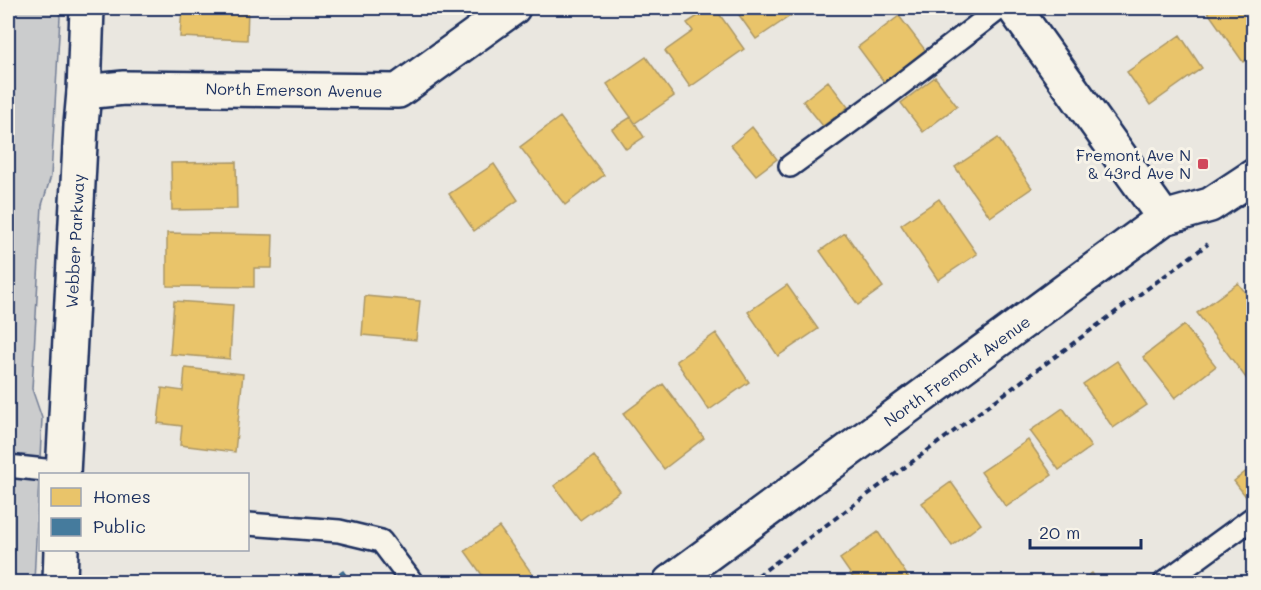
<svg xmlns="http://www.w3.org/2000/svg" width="1261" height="590" viewBox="0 0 1261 590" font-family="Mali,sans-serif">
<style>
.green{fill:#cbcccd;stroke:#737e96;stroke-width:1.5}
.homes{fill:#e9c46a;stroke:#ab9766;stroke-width:1.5}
.public{fill:#457b9d;stroke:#38648a;stroke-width:1.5}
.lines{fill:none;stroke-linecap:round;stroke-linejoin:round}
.lane-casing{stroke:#1b2f5e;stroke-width:26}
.street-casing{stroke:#1b2f5e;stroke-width:38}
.secondary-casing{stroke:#1b2f5e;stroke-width:38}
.path{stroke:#1b2f5e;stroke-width:4;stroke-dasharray:6 4.5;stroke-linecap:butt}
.lane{stroke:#f7f3e8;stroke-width:21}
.street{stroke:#f7f3e8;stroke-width:33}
.secondary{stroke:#f7f3e8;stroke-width:33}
.poi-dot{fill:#d1495b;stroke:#f7f3e8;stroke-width:2}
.labels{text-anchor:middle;stroke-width:6;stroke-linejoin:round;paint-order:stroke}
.street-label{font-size:16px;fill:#1b2f5e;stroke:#f7f3e8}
.poi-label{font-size:16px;fill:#1b2f5e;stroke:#f7f3e8;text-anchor:end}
</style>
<rect width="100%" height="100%" fill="#eae7e0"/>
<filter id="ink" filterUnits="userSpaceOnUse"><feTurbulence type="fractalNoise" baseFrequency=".0167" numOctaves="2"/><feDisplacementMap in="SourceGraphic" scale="12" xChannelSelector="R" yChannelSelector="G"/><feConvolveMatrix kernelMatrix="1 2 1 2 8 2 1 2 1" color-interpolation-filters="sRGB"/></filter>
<g filter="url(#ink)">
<path class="green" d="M 8,8 L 58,8 L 60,17 L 51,176 L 42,205 L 32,389 L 42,418 L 34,582 L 8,582 Z"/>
<path class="homes" d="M 182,8 L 248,8 L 247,40 L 180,37 Z
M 710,8 L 715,8 L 744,49 L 690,87 L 665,51 L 693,31 L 687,23 Z
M 734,8 L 802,8 L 756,39 Z
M 1205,8 L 1254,8 L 1254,55 L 1243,62 Z
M 899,16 L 926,51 L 884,82 L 858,47 Z
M 1180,35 L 1202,68 L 1150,105 L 1127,72 Z
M 646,57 L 674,96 L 635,123 L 607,84 Z
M 935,77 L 957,106 L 923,132 L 901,103 Z
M 828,81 L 848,107 L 823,126 L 803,101 Z
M 560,117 L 604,175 L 565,205 L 520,147 Z
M 631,117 L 644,137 L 626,149 L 612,129 Z
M 752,127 L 777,159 L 756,175 L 731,145 Z
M 998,138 L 1032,188 L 990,217 L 955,167 Z
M 236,162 L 237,209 L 172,210 L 171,163 Z
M 494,164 L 518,200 L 474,231 L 449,194 Z
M 939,199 L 977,254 L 938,280 L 901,225 Z
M 167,233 L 273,235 L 272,268 L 254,268 L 254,287 L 167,286 Z
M 845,233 L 883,287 L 858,305 L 820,251 Z
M 1238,283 L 1254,304 L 1254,378 L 1249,382 L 1197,313 Z
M 787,285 L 818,329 L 778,356 L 748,312 Z
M 365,296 L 420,301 L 416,340 L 362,335 Z
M 174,301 L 233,305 L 230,359 L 170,354 Z
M 1184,325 L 1216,366 L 1175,398 L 1143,357 Z
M 716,333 L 749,382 L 709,410 L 676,361 Z
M 1117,361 L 1147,405 L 1113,428 L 1083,384 Z
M 185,368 L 243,374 L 235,452 L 180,445 L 182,426 L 158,423 L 162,388 L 183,391 Z
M 663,384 L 704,438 L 664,469 L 623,414 Z
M 1063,408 L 1091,447 L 1059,470 L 1030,431 Z
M 1028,440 L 1052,475 L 1006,507 L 981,472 Z
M 594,456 L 620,491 L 580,520 L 554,486 Z
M 1254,465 L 1254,501 L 1251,503 L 1234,481 Z
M 951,482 L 981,524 L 952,546 L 922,503 Z
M 499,527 L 533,575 L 523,582 L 487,582 L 465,551 Z
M 878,532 L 911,581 L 908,582 L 856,582 L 840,559 Z
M 1092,573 L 1098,582 L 1078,582 Z"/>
<path class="public" d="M 343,571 L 351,582 L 327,582 Z"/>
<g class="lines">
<g class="lane-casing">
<path id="lane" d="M 790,166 L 887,95 L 1000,8
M 8,466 L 63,472
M 248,524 L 339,531 L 381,541 L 412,582
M 1165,582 L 1254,517"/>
</g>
<g class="street-casing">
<path id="street" d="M 1014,8 L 1164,218
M 84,92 L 124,88 L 398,91 L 513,8"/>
</g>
<g class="secondary-casing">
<path id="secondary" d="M 63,474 L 81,125 L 84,92 L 87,8
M 60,582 L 61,550
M 670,582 L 1164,218 L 1210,205 L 1254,176"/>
</g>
<path class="path" d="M 8,19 L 8,8
M 749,582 L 1208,244"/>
<use href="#lane" class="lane"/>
<use href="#street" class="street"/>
<use href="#secondary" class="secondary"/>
</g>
</g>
<rect class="poi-dot" x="1197" y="158" width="12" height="12" rx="3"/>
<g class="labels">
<g class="street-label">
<text transform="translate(294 90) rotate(1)" y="6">North Emerson Avenue</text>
<text transform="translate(75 241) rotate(-87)" y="6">Webber Parkway</text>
<text transform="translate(957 371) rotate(-36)" y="6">North Fremont Avenue</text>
</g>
<g class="poi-label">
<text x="1191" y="161">Fremont Ave N<tspan x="1191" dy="18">&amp; 43rd Ave N</tspan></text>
</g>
</g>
<rect width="1261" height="590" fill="none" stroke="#f7f3e8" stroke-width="30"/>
<rect x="15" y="15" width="1231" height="560" fill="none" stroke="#1b2f5e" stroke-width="2" filter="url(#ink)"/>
<rect x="39" y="473" width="210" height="78" fill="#f7f3e8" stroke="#9fa5b1" stroke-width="1.5"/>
<rect x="51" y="488" width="30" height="18" fill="#e9c46a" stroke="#9fa5b1" stroke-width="1.5"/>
<text x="93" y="503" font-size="18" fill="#1b2f5e">Homes</text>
<rect x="51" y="518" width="30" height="18" fill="#457b9d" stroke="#9fa5b1" stroke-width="1.5"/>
<text x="93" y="533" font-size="18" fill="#1b2f5e">Public</text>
<path d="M1030 539v9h111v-9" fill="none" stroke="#1b2f5e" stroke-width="3"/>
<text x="1039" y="539" font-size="18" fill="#1b2f5e" stroke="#f7f3e8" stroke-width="4.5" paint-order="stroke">20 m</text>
</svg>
